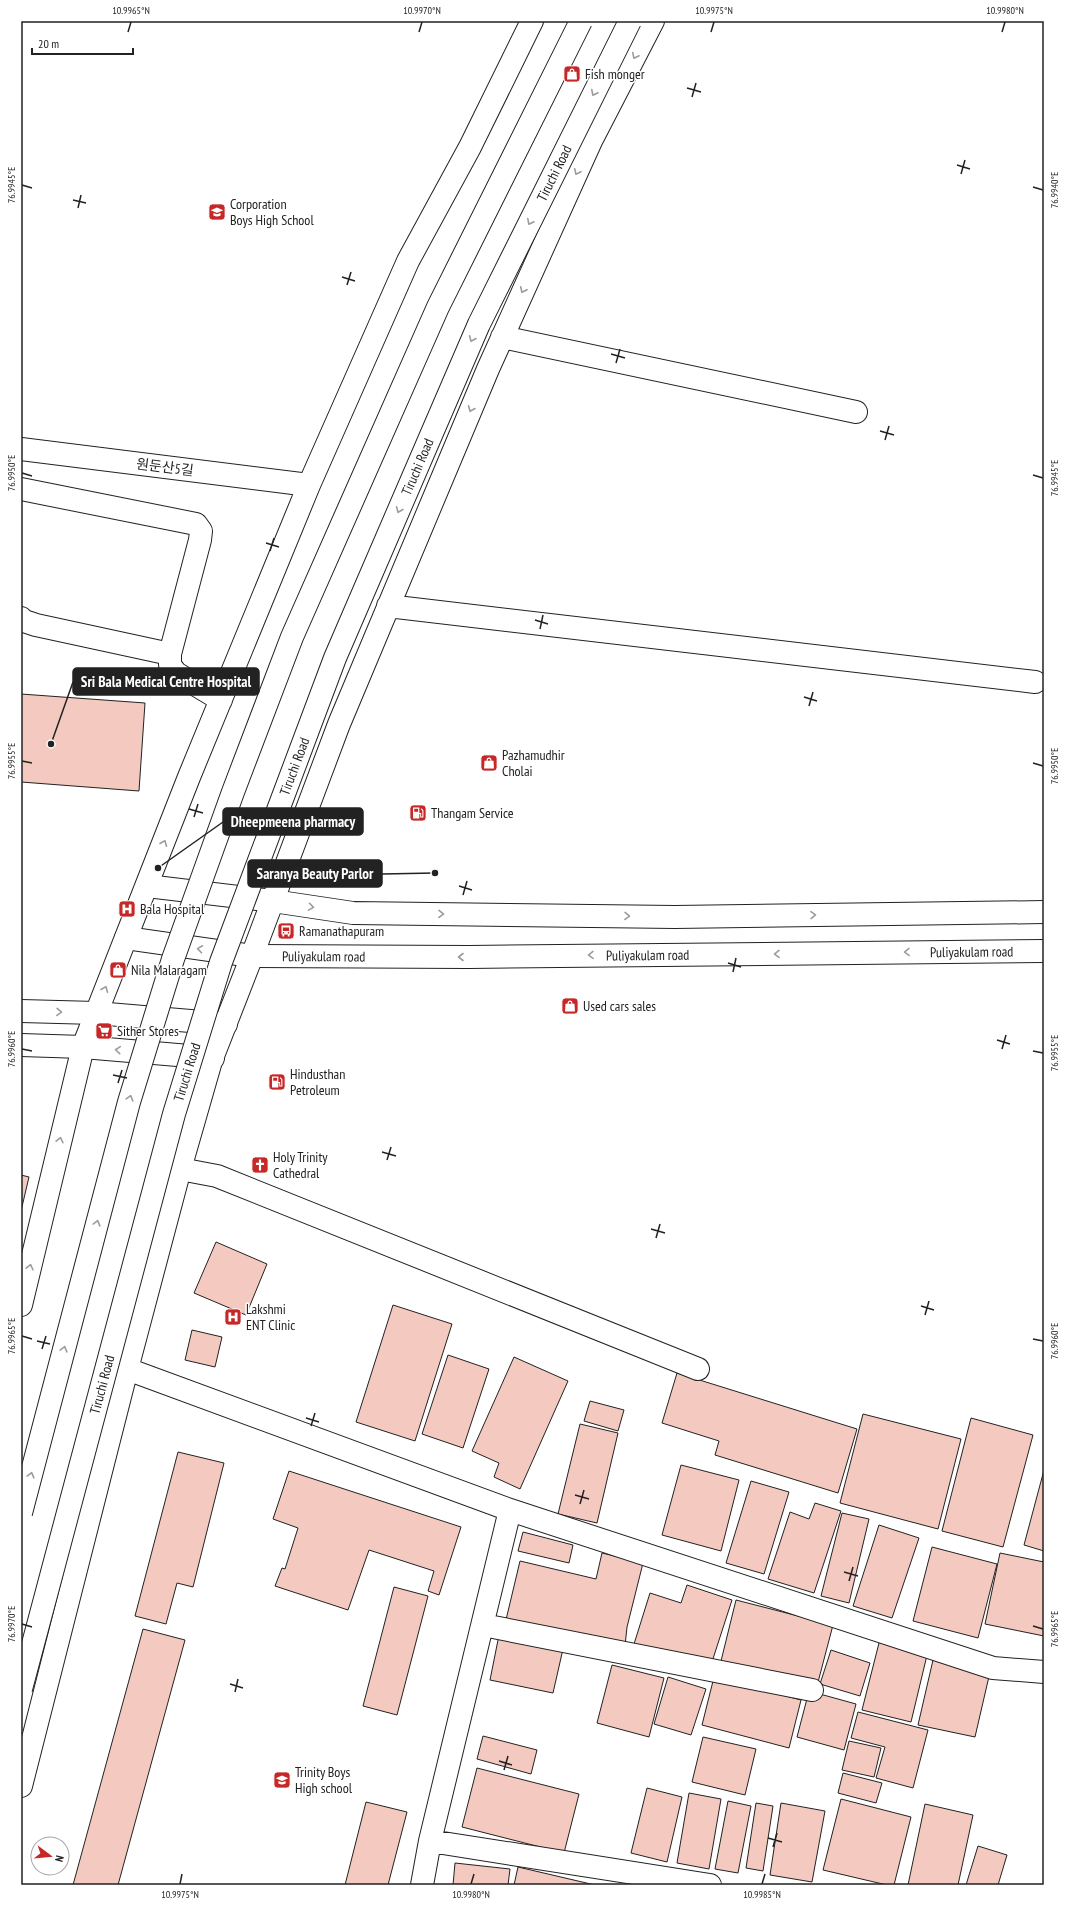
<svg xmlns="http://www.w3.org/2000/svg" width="1065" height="1906" viewBox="0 0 1065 1906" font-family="'PT Sans Narrow','Noto Sans KR',sans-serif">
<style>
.building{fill:#f3c9c0;stroke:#222}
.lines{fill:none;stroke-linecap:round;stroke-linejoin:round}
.minor-casing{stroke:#222;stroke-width:24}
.major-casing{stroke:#222;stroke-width:24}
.minor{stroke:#fff;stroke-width:22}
.major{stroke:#fff;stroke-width:22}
.highway-bridge-casing{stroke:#222;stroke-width:24;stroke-linecap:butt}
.highway-bridge{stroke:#fff;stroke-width:22}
.oneway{stroke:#9c9c9c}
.ticks{fill:none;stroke:#222;stroke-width:1.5}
.labels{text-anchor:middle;stroke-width:3;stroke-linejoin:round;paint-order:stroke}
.poi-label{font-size:14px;fill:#222;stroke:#fff;text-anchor:start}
.street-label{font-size:14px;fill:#222;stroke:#fff}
.leader{fill:none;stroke:#222;stroke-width:1.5}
.callout-dot{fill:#222;stroke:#fff;stroke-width:1.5}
.callout{fill:#222;stroke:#222;stroke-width:1.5}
.callout-label{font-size:15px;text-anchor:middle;font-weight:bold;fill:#fff}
.neatline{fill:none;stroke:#222;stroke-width:1.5}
.ticks-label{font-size:10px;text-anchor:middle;fill:#222}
</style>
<rect width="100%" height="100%" fill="#fff"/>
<path class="building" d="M 21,694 L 145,703 L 139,791 L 21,782 Z
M 21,1175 L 29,1177 L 21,1211 Z
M 216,1242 L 267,1264 L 246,1315 L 194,1293 Z
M 393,1305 L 452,1324 L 415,1441 L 356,1422 Z
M 192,1330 L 222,1337 L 215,1367 L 185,1360 Z
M 448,1355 L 489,1369 L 463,1448 L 422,1434 Z
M 514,1357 L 568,1381 L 520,1489 L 494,1477 L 499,1463 L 472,1451 Z
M 677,1373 L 857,1429 L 838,1493 L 715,1455 L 719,1441 L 662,1423 Z
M 590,1401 L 624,1410 L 618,1431 L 584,1421 Z
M 863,1414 L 961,1439 L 938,1529 L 840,1503 Z
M 971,1418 L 1033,1435 L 1003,1547 L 942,1531 Z
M 580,1424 L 618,1433 L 597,1523 L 558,1514 Z
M 178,1452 L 224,1463 L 193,1587 L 177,1583 L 166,1624 L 135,1616 Z
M 681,1465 L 739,1480 L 721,1551 L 662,1535 Z
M 1044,1470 L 1044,1551 L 1024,1545 Z
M 289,1471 L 461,1527 L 439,1595 L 428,1591 L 434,1571 L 369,1550 L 348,1610 L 275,1586 L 282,1568 L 285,1569 L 298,1528 L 273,1519 Z
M 751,1481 L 789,1492 L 764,1574 L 726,1563 Z
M 815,1503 L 841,1511 L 814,1593 L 768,1579 L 790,1512 L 809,1519 Z
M 842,1513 L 869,1519 L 849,1603 L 821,1596 Z
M 879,1525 L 919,1538 L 892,1618 L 853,1606 Z
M 523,1532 L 573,1545 L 569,1563 L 518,1551 Z
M 932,1547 L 997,1564 L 978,1638 L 913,1621 Z
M 602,1553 L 643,1563 L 627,1627 L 625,1646 L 505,1624 L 520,1561 L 596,1579 Z
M 1000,1553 L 1044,1562 L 1044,1636 L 985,1624 Z
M 687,1585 L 732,1600 L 710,1668 L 634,1644 L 650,1593 L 681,1603 Z
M 394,1587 L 428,1596 L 397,1715 L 363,1706 Z
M 736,1600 L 833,1625 L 817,1686 L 721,1661 Z
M 143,1629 L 185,1640 L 118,1885 L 73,1885 Z
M 499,1635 L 563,1649 L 553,1693 L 490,1680 Z
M 880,1639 L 928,1651 L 911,1722 L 862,1710 Z
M 831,1650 L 870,1663 L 860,1696 L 820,1684 Z
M 933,1660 L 990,1672 L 975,1737 L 918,1725 Z
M 612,1665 L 664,1678 L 649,1737 L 597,1723 Z
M 668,1677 L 706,1689 L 691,1735 L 654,1724 Z
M 714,1677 L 801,1700 L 789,1748 L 702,1725 Z
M 809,1691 L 856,1704 L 844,1750 L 797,1737 Z
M 858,1712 L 928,1730 L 913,1788 L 876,1778 L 885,1747 L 851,1738 Z
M 483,1736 L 537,1750 L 531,1774 L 477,1759 Z
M 703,1737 L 756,1749 L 745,1795 L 692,1782 Z
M 849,1741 L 881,1748 L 874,1777 L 842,1770 Z
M 477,1768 L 579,1794 L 564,1853 L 462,1827 Z
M 843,1773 L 882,1783 L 876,1803 L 838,1793 Z
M 647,1788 L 682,1797 L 667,1862 L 631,1853 Z
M 689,1793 L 721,1799 L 709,1869 L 677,1863 Z
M 841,1799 L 911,1817 L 894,1885 L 887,1885 L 823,1870 Z
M 728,1801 L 751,1806 L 738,1873 L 715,1869 Z
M 366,1802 L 407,1812 L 388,1885 L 345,1885 Z
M 756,1803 L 773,1806 L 763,1871 L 746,1868 Z
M 781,1803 L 825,1811 L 812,1882 L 770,1875 Z
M 925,1804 L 973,1815 L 958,1885 L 908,1885 Z
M 978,1846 L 1007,1855 L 998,1885 L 966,1885 Z
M 455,1863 L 510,1869 L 508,1885 L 453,1885 Z
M 518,1867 L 595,1885 L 514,1885 Z"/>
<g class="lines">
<g class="minor-casing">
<path id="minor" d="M 502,337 L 856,412
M 21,449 L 309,485
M 21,489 L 196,524 L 201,531 L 200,540 L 170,654 L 170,665 L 176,673 L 221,700
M 388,606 L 1035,682
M 21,618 L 24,621 L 36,625 L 170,654
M 180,1169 L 217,1176 L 698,1369
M 21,1305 L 83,1047 L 189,777 L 309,485 L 408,261 L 470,147 L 532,21
M 127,1369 L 510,1510 L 993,1668 L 1044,1672
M 510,1510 L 430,1841 L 710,1885
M 483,1625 L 812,1690
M 21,1786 L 127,1369 L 180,1169 L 211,1061 L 252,956 L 339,724 L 488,369 L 591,141 L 653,21
M 422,1885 L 430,1841"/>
</g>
<g class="major-casing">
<g id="major">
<path d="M 147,886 L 273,901 L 353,913 L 675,917 L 1044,912"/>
<path id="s1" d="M 126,938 L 252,956 L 469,957 L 1044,951"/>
<path d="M 21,1011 L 96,1013 L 226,1024"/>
<path d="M 21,1045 L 83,1047 L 213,1058"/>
</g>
</g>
<use href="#minor" class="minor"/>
<use href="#major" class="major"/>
<g class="highway-bridge-casing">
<g id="highway-bridge">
<path d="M 21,1513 L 129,1102 L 173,959 L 233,792 L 292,637 L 438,307 L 581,21"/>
<path id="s2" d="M 21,1689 L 174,1114 L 221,962 L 335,658 L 479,324 L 630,21"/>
</g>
</g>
<use href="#highway-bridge" class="highway-bridge"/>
</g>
<defs><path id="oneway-chevron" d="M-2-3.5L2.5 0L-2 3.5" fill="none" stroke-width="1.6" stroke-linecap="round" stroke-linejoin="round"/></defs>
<g class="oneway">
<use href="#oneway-chevron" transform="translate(635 56) rotate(117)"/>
<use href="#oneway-chevron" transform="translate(594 93) rotate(117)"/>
<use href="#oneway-chevron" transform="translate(577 172) rotate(115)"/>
<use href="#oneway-chevron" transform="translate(530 222) rotate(117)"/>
<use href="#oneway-chevron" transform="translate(523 290) rotate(115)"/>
<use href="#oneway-chevron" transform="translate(472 339) rotate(113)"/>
<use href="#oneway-chevron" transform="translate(471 409) rotate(113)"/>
<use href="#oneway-chevron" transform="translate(399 510) rotate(113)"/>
<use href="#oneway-chevron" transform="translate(164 843) rotate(-68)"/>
<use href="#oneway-chevron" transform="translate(311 907) rotate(9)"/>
<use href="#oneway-chevron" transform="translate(441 914) rotate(1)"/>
<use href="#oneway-chevron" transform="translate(813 915) rotate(-1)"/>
<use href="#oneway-chevron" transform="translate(627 916) rotate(1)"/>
<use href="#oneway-chevron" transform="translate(200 949) rotate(-172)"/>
<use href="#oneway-chevron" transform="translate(907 952) rotate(179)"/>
<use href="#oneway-chevron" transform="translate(777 954) rotate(179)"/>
<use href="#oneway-chevron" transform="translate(591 955) rotate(179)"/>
<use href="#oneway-chevron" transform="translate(461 957) rotate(-180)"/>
<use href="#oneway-chevron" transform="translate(105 989) rotate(-68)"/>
<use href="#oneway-chevron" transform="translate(59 1012) rotate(2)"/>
<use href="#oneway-chevron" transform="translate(118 1050) rotate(-175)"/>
<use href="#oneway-chevron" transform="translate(130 1098) rotate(-73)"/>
<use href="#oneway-chevron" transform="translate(60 1140) rotate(-77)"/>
<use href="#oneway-chevron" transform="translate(97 1223) rotate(-75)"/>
<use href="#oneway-chevron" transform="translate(30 1267) rotate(-77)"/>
<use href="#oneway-chevron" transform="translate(64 1349) rotate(-75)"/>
<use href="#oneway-chevron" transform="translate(31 1475) rotate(-75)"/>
</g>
<path class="ticks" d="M 128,32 L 131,22M 419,32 L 422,22M 711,32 L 714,22M 1002,32 L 1005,22M 687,88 L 701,92M 692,97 L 696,83M 957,165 L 970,169M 961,174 L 965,160M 22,185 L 32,188M 1033,187 L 1043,190M 73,200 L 86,203M 78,208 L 81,195M 342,277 L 355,281M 347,285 L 351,272M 611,354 L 625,358M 616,363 L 620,349M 880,431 L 894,435M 885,440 L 889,426M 22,473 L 32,476M 1033,475 L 1043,478M 266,543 L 279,547M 270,551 L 274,538M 535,620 L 548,624M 540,629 L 543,615M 804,697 L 817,701M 809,706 L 813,692M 22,761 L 32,763M 1033,763 L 1043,766M 189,809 L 203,813M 194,817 L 198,804M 459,886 L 472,890M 463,895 L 467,881M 728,963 L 741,967M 733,972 L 736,958M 997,1040 L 1010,1044M 22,1049 L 32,1051M 1002,1049 L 1006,1035M 1033,1051 L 1043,1053M 113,1075 L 127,1078M 118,1083 L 122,1070M 382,1152 L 396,1156M 387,1160 L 391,1147M 651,1229 L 665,1233M 656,1238 L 660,1224M 921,1306 L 934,1310M 925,1315 L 929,1301M 22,1336 L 32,1339M 1033,1339 L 1043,1341M 37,1341 L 50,1344M 42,1349 L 46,1336M 306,1418 L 319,1422M 311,1426 L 315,1413M 575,1495 L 589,1499M 580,1504 L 584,1490M 844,1572 L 858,1576M 849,1581 L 853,1567M 22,1624 L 32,1627M 1033,1626 L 1043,1629M 230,1684 L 243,1688M 235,1692 L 238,1679M 499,1761 L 512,1765M 504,1770 L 508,1756M 768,1838 L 782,1842M 773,1847 L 777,1833M 180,1884 L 182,1874M 471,1884 L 474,1874M 762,1884 L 765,1874"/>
<defs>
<g id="shop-square" transform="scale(0.9)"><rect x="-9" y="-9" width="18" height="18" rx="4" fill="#c62828" stroke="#fff"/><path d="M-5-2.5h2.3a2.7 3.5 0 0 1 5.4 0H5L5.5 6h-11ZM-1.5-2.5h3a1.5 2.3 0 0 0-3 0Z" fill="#fff"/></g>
<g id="school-square" transform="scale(0.9)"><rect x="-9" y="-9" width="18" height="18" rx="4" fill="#c62828" stroke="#fff"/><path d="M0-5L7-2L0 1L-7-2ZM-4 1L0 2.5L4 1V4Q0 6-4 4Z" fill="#fff"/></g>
<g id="fuel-square" transform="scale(0.9)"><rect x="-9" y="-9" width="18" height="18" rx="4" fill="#c62828" stroke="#fff"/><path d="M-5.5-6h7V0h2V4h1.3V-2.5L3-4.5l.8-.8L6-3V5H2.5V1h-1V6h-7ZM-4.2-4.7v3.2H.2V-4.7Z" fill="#fff"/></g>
<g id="hospital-square" transform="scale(0.9)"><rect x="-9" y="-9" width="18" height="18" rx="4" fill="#c62828" stroke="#fff"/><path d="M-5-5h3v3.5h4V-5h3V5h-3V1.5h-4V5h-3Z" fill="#fff"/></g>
<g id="bus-square" transform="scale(0.9)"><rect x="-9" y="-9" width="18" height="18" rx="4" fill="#c62828" stroke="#fff"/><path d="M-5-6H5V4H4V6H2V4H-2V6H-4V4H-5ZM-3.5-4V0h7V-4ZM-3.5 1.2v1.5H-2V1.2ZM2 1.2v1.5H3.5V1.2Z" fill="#fff"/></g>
<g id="supermarket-square" transform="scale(0.9)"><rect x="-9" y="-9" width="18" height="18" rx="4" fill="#c62828" stroke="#fff"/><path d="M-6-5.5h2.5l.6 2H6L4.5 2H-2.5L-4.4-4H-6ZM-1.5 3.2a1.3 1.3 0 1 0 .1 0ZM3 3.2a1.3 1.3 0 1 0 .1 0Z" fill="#fff"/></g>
<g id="church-square" transform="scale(0.9)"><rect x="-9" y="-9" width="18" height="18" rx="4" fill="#c62828" stroke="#fff"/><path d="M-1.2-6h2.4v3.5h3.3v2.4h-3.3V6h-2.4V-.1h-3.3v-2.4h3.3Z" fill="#fff"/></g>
</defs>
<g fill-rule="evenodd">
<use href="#shop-square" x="572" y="74"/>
<use href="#school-square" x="217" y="212"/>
<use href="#shop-square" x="489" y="763"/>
<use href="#fuel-square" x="418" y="813"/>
<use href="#hospital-square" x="127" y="909"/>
<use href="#bus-square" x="286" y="931"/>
<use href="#shop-square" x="118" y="970"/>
<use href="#shop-square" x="570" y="1006"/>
<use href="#supermarket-square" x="104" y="1031"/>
<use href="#fuel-square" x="277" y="1082"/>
<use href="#church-square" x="260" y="1165"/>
<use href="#hospital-square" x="233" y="1317"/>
<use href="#school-square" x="282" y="1780"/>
</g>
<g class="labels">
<g class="poi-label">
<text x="585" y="79">Fish monger</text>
<text x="230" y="209">Corporation<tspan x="230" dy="16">Boys High School</tspan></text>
<text x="502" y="760">Pazhamudhir<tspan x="502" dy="16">Cholai</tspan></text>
<text x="431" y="818">Thangam Service</text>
<text x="140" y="914">Bala Hospital</text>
<text x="299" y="936">Ramanathapuram</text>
<text x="131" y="975">Nila Malaragam</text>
<text x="583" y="1011">Used cars sales</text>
<text x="117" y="1036">Sither Stores</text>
<text x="290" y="1079">Hindusthan<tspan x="290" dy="16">Petroleum</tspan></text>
<text x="273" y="1162">Holy Trinity<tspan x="273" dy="16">Cathedral</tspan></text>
<text x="246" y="1314">Lakshmi<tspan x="246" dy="16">ENT Clinic</tspan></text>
<text x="295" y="1777">Trinity Boys<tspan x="295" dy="16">High school</tspan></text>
</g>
<g class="street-label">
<text dy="5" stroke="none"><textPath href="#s2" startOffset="1611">Tiruchi Road</textPath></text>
<text transform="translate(165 467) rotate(7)" y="5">원둔산5길</text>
<text dy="5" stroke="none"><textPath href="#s2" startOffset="1287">Tiruchi Road</textPath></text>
<text dy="5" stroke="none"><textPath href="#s2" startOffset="963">Tiruchi Road</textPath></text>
<text dy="5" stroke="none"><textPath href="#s1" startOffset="847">Puliyakulam road</textPath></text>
<text dy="5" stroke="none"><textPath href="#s1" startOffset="523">Puliyakulam road</textPath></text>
<text dy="5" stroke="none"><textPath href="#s1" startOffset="199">Puliyakulam road</textPath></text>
<text dy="5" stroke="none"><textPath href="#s2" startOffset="639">Tiruchi Road</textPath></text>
<text dy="5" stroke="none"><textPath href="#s2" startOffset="315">Tiruchi Road</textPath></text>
</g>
</g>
<path class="leader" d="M51 744L73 682M158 868L223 822M435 873L382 874"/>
<g class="callout-dot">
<circle cx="51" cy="744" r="4"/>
<circle cx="158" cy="868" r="4"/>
<circle cx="435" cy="873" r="4"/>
</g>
<g class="callout">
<rect x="73" y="668" width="186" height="27" rx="4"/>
<rect x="223" y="808" width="140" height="27" rx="4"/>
<rect x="248" y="860" width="134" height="27" rx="4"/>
</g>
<g class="callout-label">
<text x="166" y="687">Sri Bala Medical Centre Hospital</text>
<text x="293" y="827">Dheepmeena pharmacy</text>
<text x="315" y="879">Saranya Beauty Parlor</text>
</g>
<rect width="1065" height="1906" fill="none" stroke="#ffffff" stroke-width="44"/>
<g transform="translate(50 1856) rotate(106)"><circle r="19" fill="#ffffff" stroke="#a7a7a7"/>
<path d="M0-3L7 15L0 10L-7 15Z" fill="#c62828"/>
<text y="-6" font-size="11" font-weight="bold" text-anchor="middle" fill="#222222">N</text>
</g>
<path d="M32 48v6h101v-6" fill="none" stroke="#222222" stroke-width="2"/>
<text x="38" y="48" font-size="12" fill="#222222" stroke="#ffffff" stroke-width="3" paint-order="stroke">20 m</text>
<rect x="22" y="22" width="1021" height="1862" class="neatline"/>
<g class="ticks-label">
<text x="131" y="14">10.9965°N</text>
<text x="422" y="14">10.9970°N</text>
<text x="714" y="14">10.9975°N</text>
<text x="1005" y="14">10.9980°N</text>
<text transform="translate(11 185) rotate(-90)" y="4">76.9945°E</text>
<text transform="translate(1054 190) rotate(-90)" y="4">76.9940°E</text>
<text transform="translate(11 473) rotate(-90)" y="4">76.9950°E</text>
<text transform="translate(1054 478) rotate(-90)" y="4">76.9945°E</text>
<text transform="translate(11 761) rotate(-90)" y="4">76.9955°E</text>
<text transform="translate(1054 766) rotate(-90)" y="4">76.9950°E</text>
<text transform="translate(11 1049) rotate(-90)" y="4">76.9960°E</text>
<text transform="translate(1054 1053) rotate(-90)" y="4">76.9955°E</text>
<text transform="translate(11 1336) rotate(-90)" y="4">76.9965°E</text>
<text transform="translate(1054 1341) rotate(-90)" y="4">76.9960°E</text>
<text transform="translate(11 1624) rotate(-90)" y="4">76.9970°E</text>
<text transform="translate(1054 1629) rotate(-90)" y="4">76.9965°E</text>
<text x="180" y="1898">10.9975°N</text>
<text x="471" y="1898">10.9980°N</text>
<text x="762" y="1898">10.9985°N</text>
</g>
</svg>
